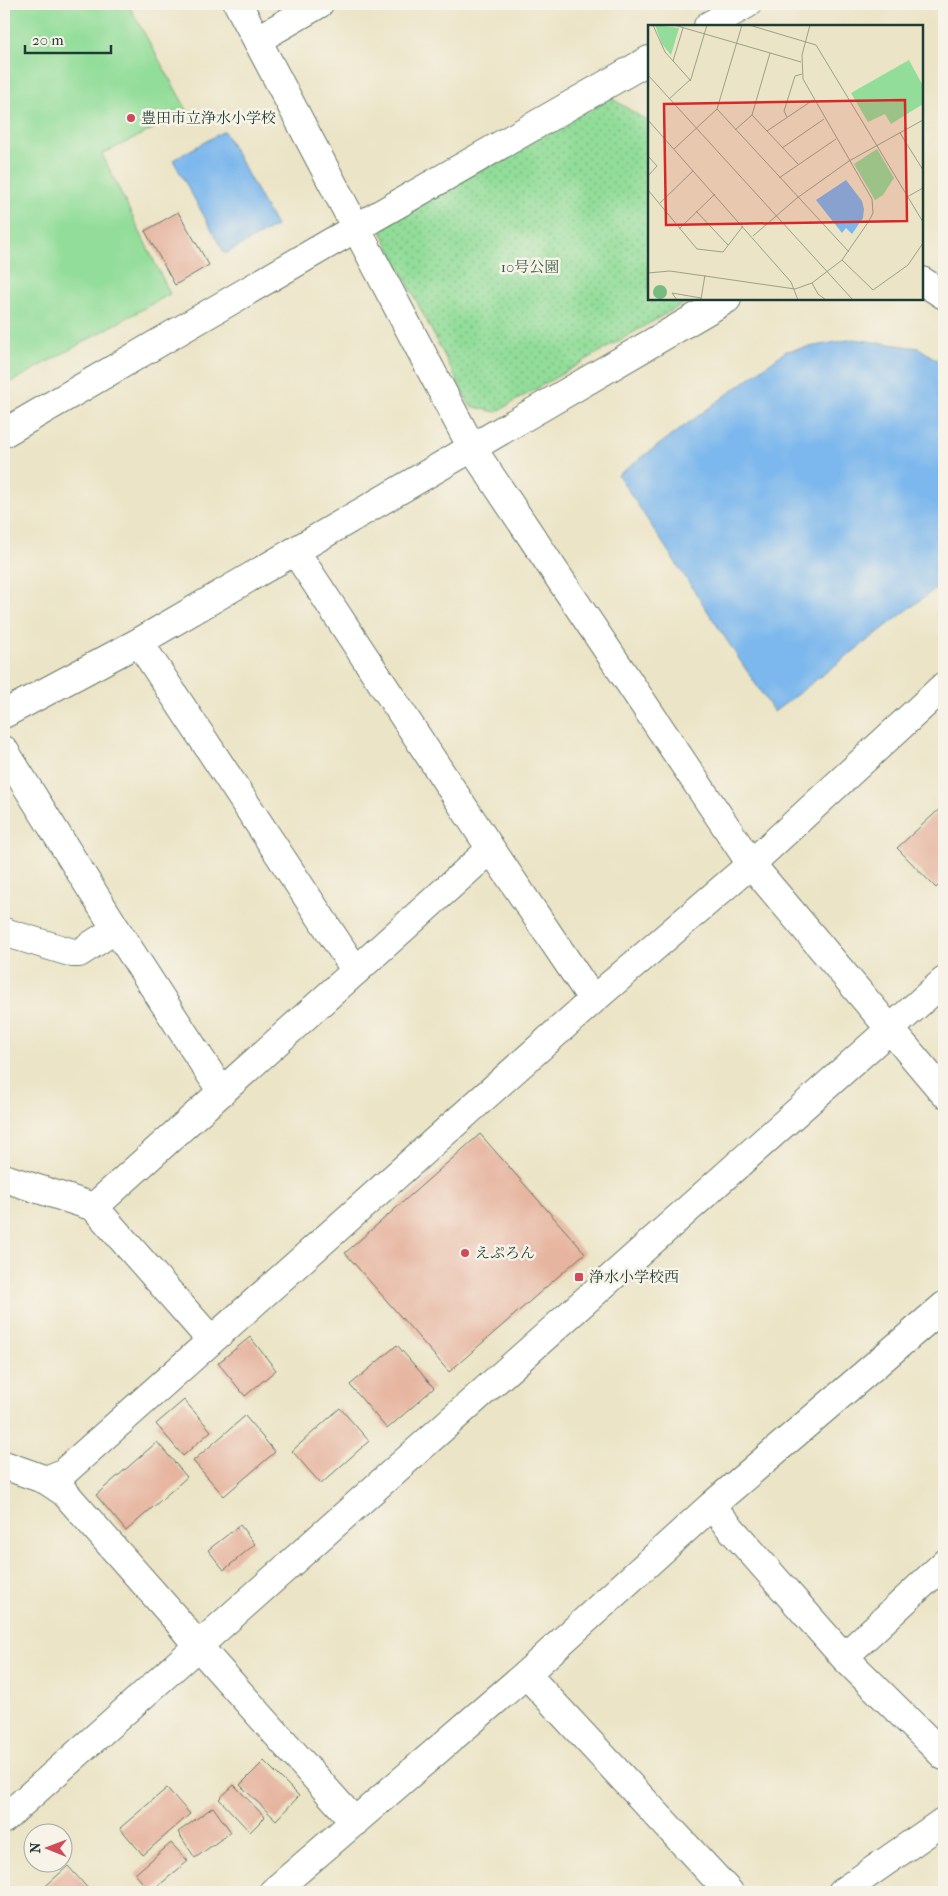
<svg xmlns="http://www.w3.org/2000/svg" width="948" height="1896" viewBox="0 0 948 1896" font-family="'IM FELL French Canon','Noto Serif JP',serif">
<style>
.park{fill:url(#park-dots);stroke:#588d66}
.pitch{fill:#92dd99;stroke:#588d66}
.water{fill:#7bb7ed;stroke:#4d7a90}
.building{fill:#e6b49f}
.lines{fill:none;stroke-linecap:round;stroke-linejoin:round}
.minor-casing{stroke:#667767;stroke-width:30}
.minor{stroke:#fff;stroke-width:28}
.poi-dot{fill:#d1495b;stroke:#f7f3e8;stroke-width:2}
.labels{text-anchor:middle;stroke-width:5;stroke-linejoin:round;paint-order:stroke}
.poi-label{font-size:15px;fill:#1f3d34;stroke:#f7f3e8;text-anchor:start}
.park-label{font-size:15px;fill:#365d48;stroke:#f7f3e8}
.inset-road{fill:none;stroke:#99a18c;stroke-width:1}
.view{fill:#d62828;fill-opacity:0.15;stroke:#d62828;stroke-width:2.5}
.inset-edge{fill:none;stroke:#1f3d34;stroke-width:2.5}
</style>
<defs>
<pattern id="park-dots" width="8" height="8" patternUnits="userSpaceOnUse" patternTransform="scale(1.25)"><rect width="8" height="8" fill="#92dd99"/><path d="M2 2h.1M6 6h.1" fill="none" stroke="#77b47e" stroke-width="1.8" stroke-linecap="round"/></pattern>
</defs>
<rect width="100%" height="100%" fill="#f7f3e8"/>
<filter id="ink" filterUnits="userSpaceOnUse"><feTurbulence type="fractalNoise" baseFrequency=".02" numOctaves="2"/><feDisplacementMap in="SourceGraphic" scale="10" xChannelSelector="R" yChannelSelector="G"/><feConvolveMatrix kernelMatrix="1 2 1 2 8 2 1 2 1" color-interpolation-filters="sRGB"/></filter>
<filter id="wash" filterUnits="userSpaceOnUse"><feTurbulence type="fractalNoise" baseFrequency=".0096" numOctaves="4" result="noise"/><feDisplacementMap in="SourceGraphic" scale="20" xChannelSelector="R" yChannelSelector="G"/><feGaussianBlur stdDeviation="1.12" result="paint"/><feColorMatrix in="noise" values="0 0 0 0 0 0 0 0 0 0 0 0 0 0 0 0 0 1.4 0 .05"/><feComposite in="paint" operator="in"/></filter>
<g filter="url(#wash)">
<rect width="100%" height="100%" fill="#ebe4c6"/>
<path class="park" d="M 608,96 L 649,122 L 649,299 L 691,299 L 496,412 L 470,406 L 380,229 Z"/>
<path class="pitch" d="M 4,4 L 128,4 L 188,112 L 102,154 L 170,294 L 4,386 Z"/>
<path class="water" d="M 224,131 L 276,226 L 225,254 L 173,160 Z
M 854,339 L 919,348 L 944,365 L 944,582 L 774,712 L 618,475 L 786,351 Z"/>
<g id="blocks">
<path class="building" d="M 178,212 L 209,265 L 175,285 L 145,231 Z
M 944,805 L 944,880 L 936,888 L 897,848 Z
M 480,1134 L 585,1253 L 449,1372 L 345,1253 Z
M 250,1337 L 276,1370 L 245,1396 L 218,1363 Z
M 397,1345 L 434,1388 L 387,1429 L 350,1385 Z
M 184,1400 L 211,1431 L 183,1456 L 156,1424 Z
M 340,1408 L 369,1441 L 321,1484 L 292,1451 Z
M 245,1416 L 275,1452 L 224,1496 L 193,1461 Z
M 157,1442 L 187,1477 L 126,1531 L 96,1495 Z
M 240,1525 L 255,1544 L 224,1570 L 208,1550 Z
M 264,1761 L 299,1796 L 276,1820 L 240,1785 Z
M 234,1785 L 265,1817 L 250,1832 L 219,1799 Z
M 167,1788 L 190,1814 L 143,1855 L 120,1828 Z
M 213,1807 L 231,1832 L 195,1858 L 178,1832 Z
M 171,1843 L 188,1861 L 151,1892 L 135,1874 Z
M 68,1866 L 91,1892 L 39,1892 Z"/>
</g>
</g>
<g filter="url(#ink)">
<use href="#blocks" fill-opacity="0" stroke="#667767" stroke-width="1"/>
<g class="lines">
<g class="minor-casing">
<path id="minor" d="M 238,4 L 472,448 L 751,864 L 944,1093
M 708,26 L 747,4
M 257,40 L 319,4
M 922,281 L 944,295
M 4,433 L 328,244 L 649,60
M 295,551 L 491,849 L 593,1000
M 139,642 L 356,971
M 4,714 L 139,642 L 727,299
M 4,750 L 116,929 L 222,1092
M 4,932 L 73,953 L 79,953 L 116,929
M 4,1178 L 94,1207 L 211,1340
M 94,1207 L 491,849
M 4,1465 L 46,1480 L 64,1492 L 176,1619 L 197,1645 L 355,1822
M 46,1480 L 63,1473 L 593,1000 L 751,864 L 944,686
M 711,1506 L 844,1657 L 944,1756
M 844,1657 L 944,1564
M 526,1674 L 729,1892
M 4,1819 L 944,981
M 273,1892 L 526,1674 L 711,1506 L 944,1306
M 842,1892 L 944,1821"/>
</g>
<use href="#minor" class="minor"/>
</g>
</g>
<g class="poi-dot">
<circle cx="131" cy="118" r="5"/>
<circle cx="465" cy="1253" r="5"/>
<rect x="574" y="1272" width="10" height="10" rx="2.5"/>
</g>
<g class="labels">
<g class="poi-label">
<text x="141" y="123">豊田市立浄水小学校</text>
<text x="475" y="1258">えぷろん</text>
<text x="589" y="1282">浄水小学校西</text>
</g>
<g class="park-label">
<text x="530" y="272">10号公園</text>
</g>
</g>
<g transform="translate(648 25)">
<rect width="275" height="275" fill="#ebe4c6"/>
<path d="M5 267a7 7 0 1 1 14 0a7 7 0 1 1-14 0Z" fill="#75bc81"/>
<path d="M 7,0 L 31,3 L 23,30 L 14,19 ZM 229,124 L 246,153 L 235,170 L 227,175 L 206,139 Z" fill="#92dd99"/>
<path d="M 261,35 L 275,61 L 275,79 L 243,99 L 237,89 L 220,97 L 203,68 Z" fill="#92dd99"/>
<path d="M 198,155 L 214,176 L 216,184 L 215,193 L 204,209 L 198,203 L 194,208 L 168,175 Z" fill="#7bb7ed"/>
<path class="inset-road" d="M 5,0 L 17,27 L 43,56M 26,0 L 153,37M 101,0 L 168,20 L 275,197M 275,17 L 275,40M 25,36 L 35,3M 0,50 L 205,275M 21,74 L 43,54 L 59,0M 69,84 L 201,227M 104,90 L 150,139M 139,92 L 136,86 L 147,51 L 154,49M 0,95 L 143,257 L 150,275M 87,105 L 104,90 L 122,28M 119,106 L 165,75M 252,108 L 275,145M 134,123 L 176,94M 26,124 L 69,84 L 94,0M 0,131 L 9,141 L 0,151M 131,153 L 188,114M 0,165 L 49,224 L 75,227 L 95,201M 259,172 L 275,163M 12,178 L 45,146M 48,186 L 80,220M 31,204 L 67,169M 105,211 L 149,173 L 201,136 L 275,95M 194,235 L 225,265 L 260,240 L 275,218M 0,248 L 22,246 L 147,264 L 164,258 L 194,235 L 221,196 L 225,188 L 224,174 L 155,54 L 154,30 L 162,0M 164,258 L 170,269 L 178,275M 53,274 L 57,250M 29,275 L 24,268 L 53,273"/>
<path class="view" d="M 257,75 L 259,196 L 18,200 L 16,79 Z"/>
<rect width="275" height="275" class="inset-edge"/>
</g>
<rect width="948" height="1896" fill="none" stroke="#f7f3e8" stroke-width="20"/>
<g transform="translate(48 1848) rotate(271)"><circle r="24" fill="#f7f3e8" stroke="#a1aaa0"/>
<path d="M0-4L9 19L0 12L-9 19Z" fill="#d1495b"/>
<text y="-8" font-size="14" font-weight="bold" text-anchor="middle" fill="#1f3d34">N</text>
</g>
<path d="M25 45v8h86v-8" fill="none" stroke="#1f3d34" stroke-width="2.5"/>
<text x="32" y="45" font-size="15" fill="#1f3d34" stroke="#f7f3e8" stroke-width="4" paint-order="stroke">20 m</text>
</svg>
